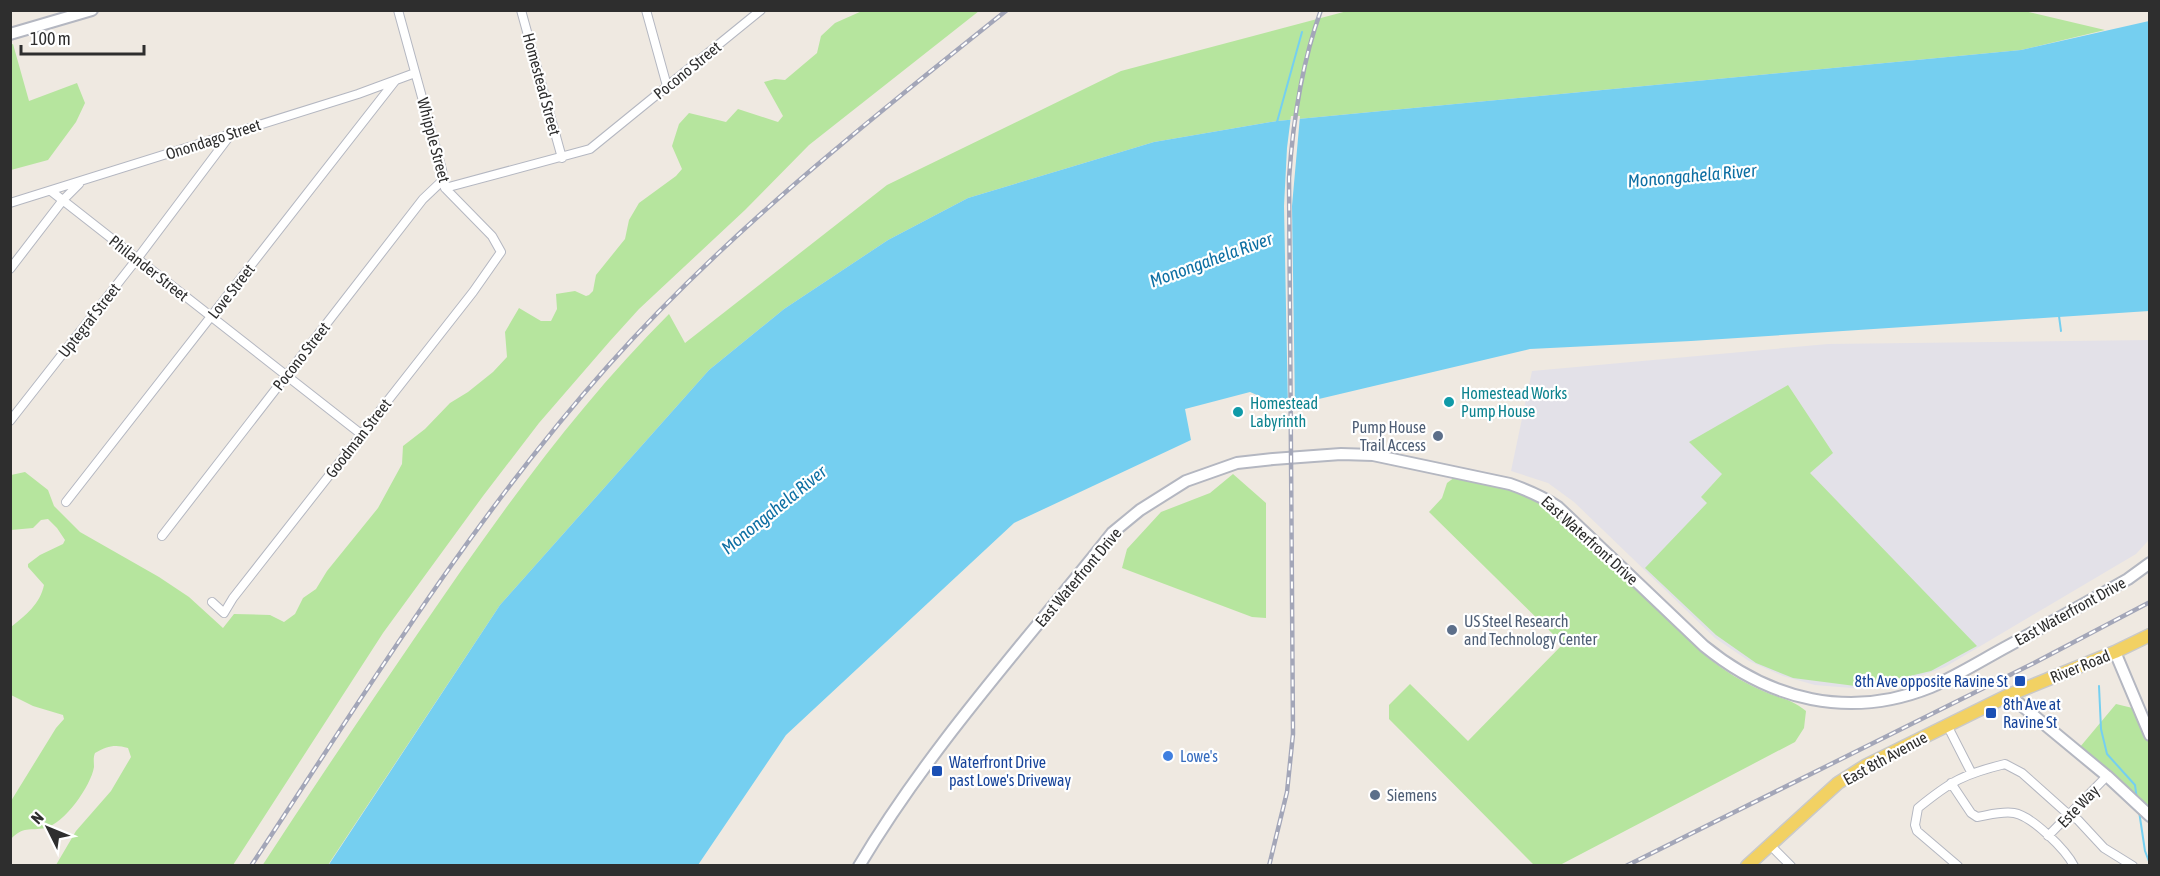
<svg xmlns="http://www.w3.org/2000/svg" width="2160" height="876" viewBox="0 0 2160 876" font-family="'Asap Condensed',sans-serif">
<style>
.industrial{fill:#e3e1e8}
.green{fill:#b6e59e}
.water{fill:#75cff0}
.pier{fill:#efe9e1}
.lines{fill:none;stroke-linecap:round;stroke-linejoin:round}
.stream{stroke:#75cff0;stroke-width:2}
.street-casing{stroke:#b4b7c1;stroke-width:10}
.secondary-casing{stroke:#b4b7c1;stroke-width:14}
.primary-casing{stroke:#c9c9c9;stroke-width:15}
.street{stroke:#fff;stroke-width:8}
.secondary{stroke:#fff;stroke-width:10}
.primary{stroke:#f2d163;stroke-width:12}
.rail-casing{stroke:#a3a6b8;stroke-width:4.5}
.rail{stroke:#fff;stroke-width:2;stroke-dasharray:7;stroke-linecap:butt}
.culture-dot{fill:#0f9aa8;stroke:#fff;stroke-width:2}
.service-dot{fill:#5c6f8a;stroke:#fff;stroke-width:2}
.transit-dot{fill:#1a4fb4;stroke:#fff;stroke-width:2}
.shop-dot{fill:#3f7fe0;stroke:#fff;stroke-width:2}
.labels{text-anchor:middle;stroke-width:4.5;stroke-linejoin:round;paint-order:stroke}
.street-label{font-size:16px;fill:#2e2e2e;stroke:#fff}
.culture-label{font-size:16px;fill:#0d838f;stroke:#fff;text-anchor:start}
.service-label{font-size:16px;fill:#4e5e75;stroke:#fff;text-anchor:start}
.transit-label{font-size:16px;fill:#164399;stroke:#fff;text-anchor:start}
.shop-label{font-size:16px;fill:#366cbe;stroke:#fff;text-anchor:start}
.water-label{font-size:18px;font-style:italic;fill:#0d6fa3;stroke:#fff}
</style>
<rect width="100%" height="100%" fill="#efe9e1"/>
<path class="industrial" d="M 2149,340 L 2150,535 L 2147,542 L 2136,554 L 1945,667 L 1918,677 L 1864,689 L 1815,685 L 1783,676 L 1749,661 L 1715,638 L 1574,502 L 1548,483 L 1511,471 L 1532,371 L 1828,344 Z"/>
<path class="green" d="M 1351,10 L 2020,10 L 2105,30 L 2021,50 L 1277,121 L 1154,142 L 968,198 L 888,240 L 784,309 L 709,370 L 500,605 L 328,865 L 262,866 C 312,789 363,714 414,639 C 492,525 571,412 669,314 L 685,343 L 887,185 L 1121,71 Z
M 862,11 L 979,11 L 809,145 L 745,210 L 639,309 L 610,341 L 539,423 L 483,496 L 383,633 L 233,865 L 56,865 L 76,831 L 111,791 L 131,757 L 128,748 C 115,744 107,746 95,753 C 93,758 94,762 94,767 C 91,786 64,824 45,828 C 30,831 23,826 11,839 L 11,801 L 56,728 L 64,719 L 63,715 L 33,706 L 11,695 L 11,627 C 26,615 40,604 44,585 L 28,567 L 28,564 L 40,555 L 63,544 L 65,540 L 57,528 L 48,519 L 41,520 L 33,528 L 11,530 L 11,475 L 25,472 L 48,490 L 54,506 L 80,532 L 159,577 L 189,597 L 223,628 L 234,614 L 270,615 L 284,622 L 295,614 L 303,598 L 316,589 L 327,571 L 378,508 L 402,464 L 403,446 L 425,429 L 450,403 L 468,392 L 493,372 L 507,357 L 505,332 L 519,308 L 541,321 L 551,321 L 557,309 L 556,294 L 575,291 L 586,296 L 589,295 L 593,291 L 596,275 L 625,239 L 629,220 L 639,203 L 676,176 L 682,169 L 672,146 L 679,124 L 689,113 L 726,122 L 738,109 L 778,122 L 783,116 L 764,82 L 775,79 L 785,80 L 817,53 L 821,36 L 835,23 Z
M 13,44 L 29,101 L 77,83 L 85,103 L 76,122 L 48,160 L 11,170 L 10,45 Z
M 1788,385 L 1833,453 L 1810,473 L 1977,646 L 1931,671 L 1863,687 L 1793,678 L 1756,663 L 1716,635 L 1645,568 L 1707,503 L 1701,497 L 1722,474 L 1689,442 Z
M 1233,474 L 1266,503 L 1266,618 L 1252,617 L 1122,568 L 1127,549 L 1161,512 L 1210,493 Z
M 1455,477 L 1526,494 L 1553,509 L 1707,657 C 1725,671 1742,682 1763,691 C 1781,699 1790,698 1806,711 L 1804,728 L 1795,742 L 1560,865 L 1535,866 L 1389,719 L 1389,705 L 1410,684 L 1468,741 L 1563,644 L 1429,512 L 1442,498 L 1447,483 Z
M 2116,704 L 2149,712 L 2149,817 L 2080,747 Z"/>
<path class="water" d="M 2149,21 L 2149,311 L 1691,341 L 1530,349 L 1285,407 L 1250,392 L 1185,409 L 1191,440 L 1014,523 L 786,735 L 698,865 L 328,866 L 500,605 L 709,370 L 784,309 L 888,240 L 968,198 L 1154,142 L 1277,121 L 2021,50 Z"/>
<path class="pier" d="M 1291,116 L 1300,116 L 1292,206 L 1295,407 L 1288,409 L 1284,206 L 1287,148 Z"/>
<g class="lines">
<path class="stream" d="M 1277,122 L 1302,32
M 2059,316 L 2061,331
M 2099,686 L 2101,729 L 2107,754 L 2135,785 L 2137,800
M 2139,811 L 2145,851 L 2150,864"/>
<g class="street-casing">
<path id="street" d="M 521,10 L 562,158
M 646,10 L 667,86
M 445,188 L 590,149 L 761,10
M 51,191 L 361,434
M 10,203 L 358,94 L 415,73
M 10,269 L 63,200 L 79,184
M 10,421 L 140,255 L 231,134
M 66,502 L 395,81
M 162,536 L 423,199 L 443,180
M 212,602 L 224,613 L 233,598 L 473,292 L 501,252 L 492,236 L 445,188 L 442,170 L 398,10
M 1947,725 L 1971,772
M 1951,783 L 1971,813 L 1977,817 C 1989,815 2002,811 2014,813 C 2032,816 2066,850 2074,866
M 2048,836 L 2107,776
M 1770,845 L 1791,866
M 1958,866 L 1917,831 L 1915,825 L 1918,808 C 1951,781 1964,774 2005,764 L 2022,773 L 2069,815 L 2078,820 L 2104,848 L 2133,866"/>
</g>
<g class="secondary-casing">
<path id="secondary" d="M 10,34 L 92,10
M 2115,652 L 2150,735
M 2009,695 L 2107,776 L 2150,816
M 859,866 C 931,745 1025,643 1112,533 L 1140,510 L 1186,481 L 1237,463 L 1273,459 L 1341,454 L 1373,455 L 1510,484 C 1527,490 1542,496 1558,507 L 1704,646 C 1770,700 1849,720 1931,687 C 1957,676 1982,660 2008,646 C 2048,624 2088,602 2128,579 L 2150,563"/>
</g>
<g class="primary-casing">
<path id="primary" d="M 1747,866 L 1838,783 L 1865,766 L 2009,695 L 2115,652 L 2150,635"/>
</g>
<use href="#street" class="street"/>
<use href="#secondary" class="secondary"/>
<use href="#primary" class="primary"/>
<g class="rail-casing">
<path id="rail" d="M 251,866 C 364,695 471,520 607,367 C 726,233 867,122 1007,10
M 1269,866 L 1287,792 L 1293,734 L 1289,178 C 1293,121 1301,65 1321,10
M 1626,866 L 2034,663 L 2150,602"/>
</g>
<use href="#rail" class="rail"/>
</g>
<g class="culture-dot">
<circle cx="1449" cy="402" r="6"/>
<circle cx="1238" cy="412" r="6"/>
</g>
<g class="service-dot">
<circle cx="1438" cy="436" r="6"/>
<circle cx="1452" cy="630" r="6"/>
<circle cx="1375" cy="795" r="6"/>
</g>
<g class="transit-dot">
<rect x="2014" y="675" width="12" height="12" rx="3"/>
<rect x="1985" y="707" width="12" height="12" rx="3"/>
<rect x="931" y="765" width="12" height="12" rx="3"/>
</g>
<circle class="shop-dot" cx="1168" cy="756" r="6"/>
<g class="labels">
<g class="street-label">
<text transform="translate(687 70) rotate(-39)" y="6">Pocono Street</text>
<text transform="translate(542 84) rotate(75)" y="6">Homestead Street</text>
<text transform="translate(213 139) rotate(-18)" y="6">Onondago Street</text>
<text transform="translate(434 140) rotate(75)" y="6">Whipple Street</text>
<text transform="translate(149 268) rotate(38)" y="6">Philander Street</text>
<text transform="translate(231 291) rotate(-52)" y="6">Love Street</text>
<text transform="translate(89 320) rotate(-52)" y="6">Uptegraf Street</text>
<text transform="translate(301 356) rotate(-52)" y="6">Pocono Street</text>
<text transform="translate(358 438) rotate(-52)" y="6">Goodman Street</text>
<text transform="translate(1590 540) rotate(42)" y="6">East Waterfront Drive</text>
<text transform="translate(1078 577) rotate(-50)" y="6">East Waterfront Drive</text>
<text transform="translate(2070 611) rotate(-29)" y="6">East Waterfront Drive</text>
<text transform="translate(2080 666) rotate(-22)" y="6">River Road</text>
<text transform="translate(1885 758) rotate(-29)" y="6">East 8th Avenue</text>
<text transform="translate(2078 806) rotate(-46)" y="6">Este Way</text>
</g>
<g class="culture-label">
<text x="1461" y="399">Homestead Works<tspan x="1461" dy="18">Pump House</tspan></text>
<text x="1250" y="409">Homestead<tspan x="1250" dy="18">Labyrinth</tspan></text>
</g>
<g class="service-label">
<text x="1426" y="433" text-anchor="end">Pump House<tspan x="1426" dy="18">Trail Access</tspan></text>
<text x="1464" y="627">US Steel Research<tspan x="1464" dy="18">and Technology Center</tspan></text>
<text x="1387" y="801">Siemens</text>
</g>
<g class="transit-label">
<text x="2008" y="687" text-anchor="end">8th Ave opposite Ravine St</text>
<text x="2003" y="710">8th Ave at<tspan x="2003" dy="18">Ravine St</tspan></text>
<text x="949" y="768">Waterfront Drive<tspan x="949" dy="18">past Lowe's Driveway</tspan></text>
</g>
<g class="shop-label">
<text x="1180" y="762">Lowe's</text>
</g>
<g class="water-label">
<text transform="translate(1692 176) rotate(-5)" y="6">Monongahela River</text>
<text transform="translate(1211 260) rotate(-20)" y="6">Monongahela River</text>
<text transform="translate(774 510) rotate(-39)" y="6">Monongahela River</text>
</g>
</g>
<rect width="2160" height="876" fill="none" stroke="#2e2e2e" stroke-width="24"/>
<g transform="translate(48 828) rotate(313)" stroke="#ffffff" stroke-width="4.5" paint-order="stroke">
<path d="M0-4.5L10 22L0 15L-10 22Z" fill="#2e2e2e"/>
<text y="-9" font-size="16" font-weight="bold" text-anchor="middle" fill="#2e2e2e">N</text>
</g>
<path d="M21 45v9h123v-9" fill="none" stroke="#2e2e2e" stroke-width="3"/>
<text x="30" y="45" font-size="18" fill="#2e2e2e" stroke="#ffffff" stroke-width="4.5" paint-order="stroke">100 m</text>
</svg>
